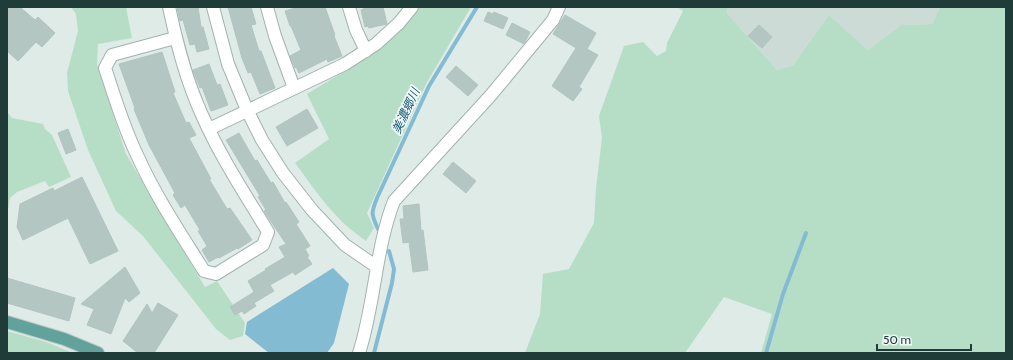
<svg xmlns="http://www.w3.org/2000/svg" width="1013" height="360" viewBox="0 0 1013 360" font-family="Cabin,'Noto Sans JP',sans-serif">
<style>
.built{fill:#cddbd7}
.green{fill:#b6dec7}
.water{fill:#83bbd3}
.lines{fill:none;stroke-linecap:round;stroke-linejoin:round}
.stream{stroke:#83bbd3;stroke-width:4}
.building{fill:#b4c6c1;stroke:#b1c5c0}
.minor-casing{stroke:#a2b3af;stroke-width:14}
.major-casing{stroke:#c0c8c7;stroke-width:14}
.minor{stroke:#fff;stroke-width:12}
.major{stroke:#61a39c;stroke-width:12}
.labels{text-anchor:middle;stroke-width:3.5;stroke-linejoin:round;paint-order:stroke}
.water-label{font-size:12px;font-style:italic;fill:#175a7a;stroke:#eff8f5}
</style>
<rect width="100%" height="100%" fill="#dfebe7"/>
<path class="built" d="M 728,7 L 940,7 L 932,24 L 901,25 L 868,50 L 829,15 L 793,65 L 777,70 L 727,13 Z"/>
<path class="green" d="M 71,7 L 126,7 L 132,38 L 98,44 L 97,64 L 126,154 L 205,287 L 217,281 L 245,323 L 243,336 L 230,340 L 216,329 L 143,236 L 116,211 L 88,150 L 68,91 L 67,73 L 78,31 L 76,14 Z
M 419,7 L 471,7 L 426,84 L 367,213 L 374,228 L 366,241 C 334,219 318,194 295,163 L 329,139 L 307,94 C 348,68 392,49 419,7 Z
M 677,7 L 728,7 L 727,13 L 777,70 L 793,65 L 829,15 L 868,50 L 901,25 L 932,24 L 940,7 L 1006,7 L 1006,353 L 761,353 L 772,314 L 724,297 L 685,353 L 525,353 L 540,314 L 543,274 L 569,269 L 594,223 L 596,188 L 602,138 L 599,116 L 624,46 L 643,42 L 657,56 L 666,51 L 667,43 L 683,11 Z
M 7,112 L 12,118 L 43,124 L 45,129 L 52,135 L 71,177 L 49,187 L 45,181 L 17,192 L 10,198 L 7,215 Z
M 7,331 L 46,342 L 73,353 L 7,353 Z"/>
<path class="water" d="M 333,268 L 349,284 L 334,343 L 327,353 L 269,353 L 245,334 L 247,322 Z"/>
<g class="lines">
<path class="stream" d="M 378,229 C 371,214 371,213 377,198 L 429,86 L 477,7
M 374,353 L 392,283 L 394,269 L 389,251
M 766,353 L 783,294 L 806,233"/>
</g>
<path class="building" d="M 7,7 L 20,7 L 35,20 L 38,17 L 55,33 L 42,47 L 36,42 L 18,61 L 7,51 Z
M 177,7 L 198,7 L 201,27 L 203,27 L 209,49 L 197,52 L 195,44 L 190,45 L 183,20 L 180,21 Z
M 228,7 L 251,7 L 256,24 L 251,25 L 259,51 L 261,51 L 275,88 L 260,94 L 251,72 L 248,73 L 242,58 Z
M 299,7 L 325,7 L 335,35 L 334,36 L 342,56 L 328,62 L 327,59 L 299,73 L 296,67 L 295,68 L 290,56 L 301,50 L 291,26 L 290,26 L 285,11 Z
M 363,7 L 383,7 L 387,24 L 369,28 L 368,26 L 365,27 L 361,10 L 364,9 Z
M 488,12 L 493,14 L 494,12 L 508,18 L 503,29 L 484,21 Z
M 565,15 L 596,33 L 587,49 L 598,55 L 579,87 L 582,89 L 573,101 L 552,86 L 576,48 L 553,34 Z
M 512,23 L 530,32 L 524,44 L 506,35 Z
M 759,25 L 772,37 L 762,48 L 748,36 Z
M 162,52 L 175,92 L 173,93 L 186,123 L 189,122 L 196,135 L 189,138 L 211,179 L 209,179 L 227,209 L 230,208 L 252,240 L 238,249 L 237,248 L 219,258 L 218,257 L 209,262 L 202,250 L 207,246 L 198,231 L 200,230 L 185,205 L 181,208 L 173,195 L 175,193 L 149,145 L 134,109 L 135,108 L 119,64 Z
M 209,64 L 217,85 L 220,84 L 228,105 L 211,111 L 202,87 L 200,88 L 193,70 Z
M 456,66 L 478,85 L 468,96 L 446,77 Z
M 307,109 L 318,128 L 287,146 L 276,127 Z
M 68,129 L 76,150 L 66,154 L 58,133 Z
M 239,133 L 255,161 L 257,160 L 271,183 L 273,182 L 285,203 L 286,202 L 299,222 L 296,224 L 310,246 L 305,249 L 309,256 L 307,257 L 312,264 L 295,275 L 293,272 L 270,285 L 274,291 L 254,303 L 256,306 L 244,314 L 242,311 L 235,315 L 230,307 L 254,292 L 248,281 L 266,270 L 265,269 L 285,257 L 279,247 L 286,244 L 264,211 L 266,210 L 258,197 L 260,196 L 226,140 Z
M 453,162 L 476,181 L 466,193 L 443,174 Z
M 82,177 L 118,251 L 90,264 L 68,218 L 23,240 L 17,227 L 20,204 L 53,188 L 54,191 Z
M 419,204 L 421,231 L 423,230 L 428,270 L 413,272 L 409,242 L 403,243 L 400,219 L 404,219 L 403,206 Z
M 125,267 L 140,293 L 129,302 L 125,298 L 111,334 L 87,325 L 94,309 L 81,304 Z
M 7,278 L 75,298 L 69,321 L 7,303 Z
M 158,303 L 178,315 L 154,353 L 138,353 L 123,341 L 147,304 L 152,313 Z"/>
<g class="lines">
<g class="minor-casing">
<path id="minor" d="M 169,7 C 177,44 186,80 202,115 C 220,156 245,194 268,232 L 263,245 L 216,274 L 204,271 C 181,234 156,197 138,157 C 124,129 115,98 105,68 L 112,55 L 175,38
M 213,7 L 228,64 L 247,110 L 262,140 L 283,173 L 312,210 L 345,245 L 377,267
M 267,7 L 275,36 L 294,88
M 349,7 L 356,30 L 366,51
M 209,129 L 345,64 L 376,44 L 399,23 L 412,7
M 359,353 C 375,304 375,250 394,201 L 491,95 L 553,20 L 559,7"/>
</g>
<g class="major-casing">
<path id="major" d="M 7,322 L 64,339 L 98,353"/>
</g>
<use href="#minor" class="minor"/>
<use href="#major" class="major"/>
</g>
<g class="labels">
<g class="water-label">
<text transform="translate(406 111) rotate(-65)" y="4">美濃郷川</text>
</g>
</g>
<rect width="1013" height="360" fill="none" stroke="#1f3c38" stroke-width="16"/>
<path d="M877 344v6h94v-6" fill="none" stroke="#1f3c38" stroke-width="2"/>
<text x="883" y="344" font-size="12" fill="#1f3c38" stroke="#eff8f5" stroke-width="3" paint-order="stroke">50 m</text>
</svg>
